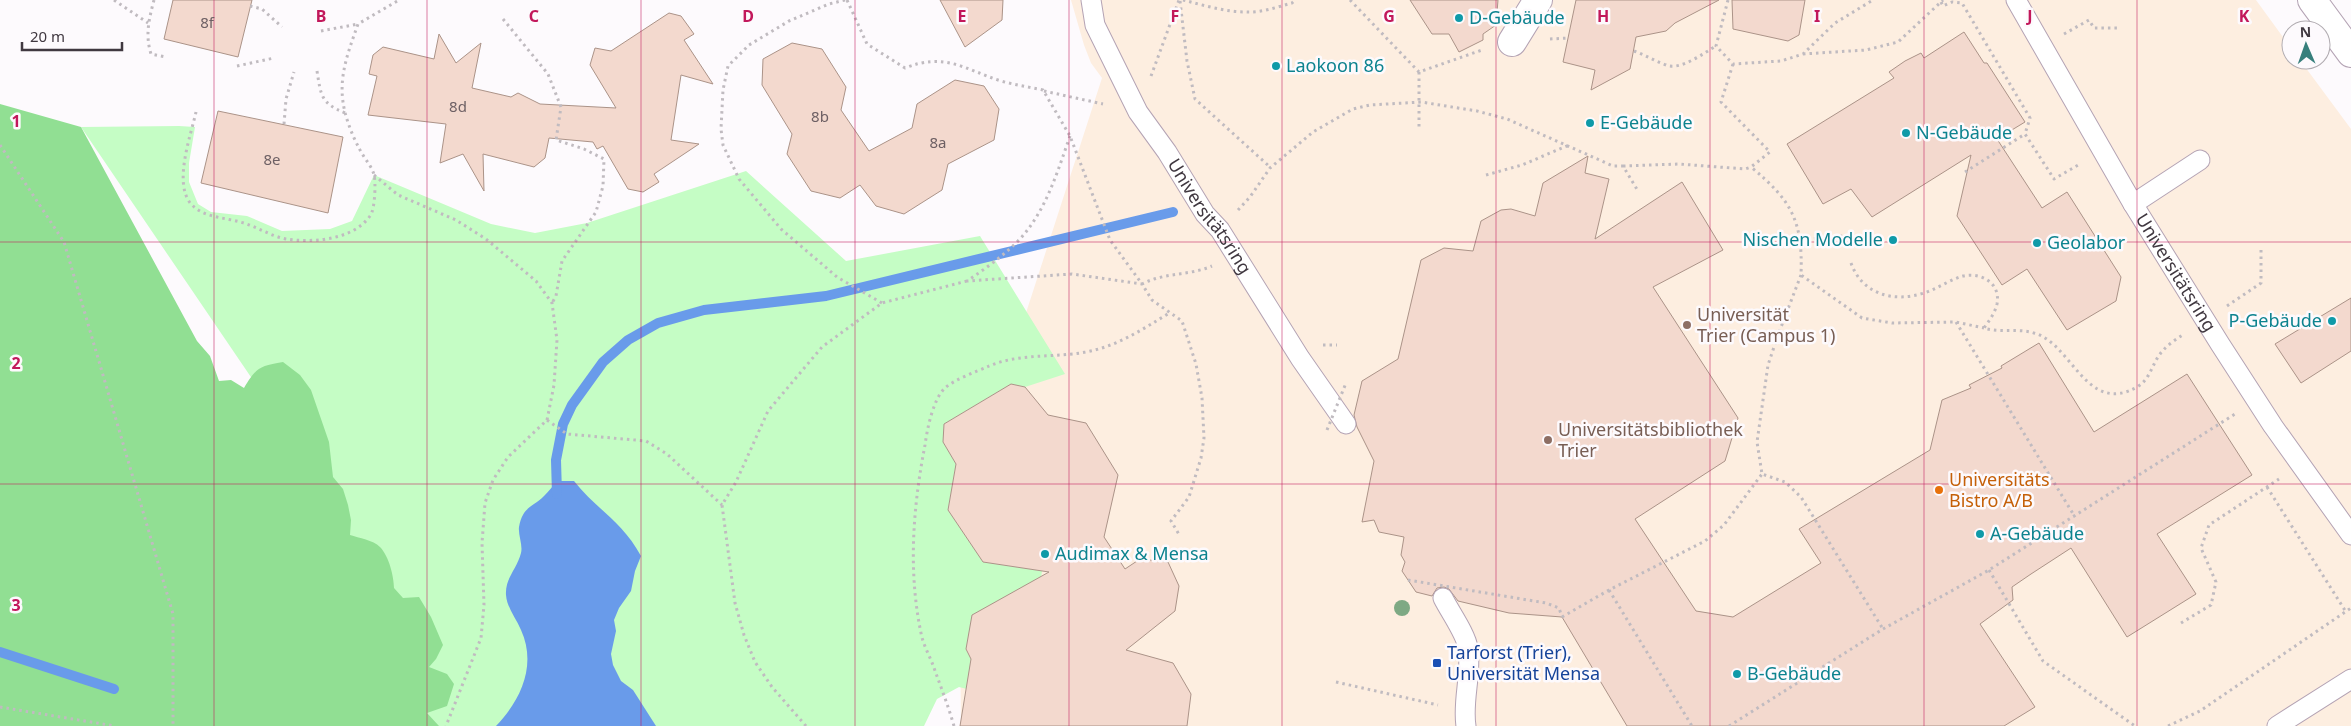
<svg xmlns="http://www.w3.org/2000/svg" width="2351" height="726" viewBox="0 0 2351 726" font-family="'Noto Sans',sans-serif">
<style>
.education{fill:#fdeee0}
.green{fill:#c5fdc5}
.forest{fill:#91df93}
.water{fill:#699bea}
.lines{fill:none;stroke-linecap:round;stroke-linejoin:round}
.stream{stroke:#699bea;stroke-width:10}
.building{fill:#f3d9ce;stroke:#ab9388}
.service-casing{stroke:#b4a3b4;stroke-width:21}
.pedestrian-casing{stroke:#b4a3b4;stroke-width:30}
.secondary-casing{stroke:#b4a3b4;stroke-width:30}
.path{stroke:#c0bbc0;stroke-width:3;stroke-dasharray:2.5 4;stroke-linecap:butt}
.service{stroke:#fff;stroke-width:19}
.pedestrian{stroke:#fff;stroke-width:28}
.secondary{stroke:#fff;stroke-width:28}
.path-bridge{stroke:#c0bbc0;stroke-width:3;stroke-dasharray:2.5 4;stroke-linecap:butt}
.tree{fill:#7ea984}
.grid{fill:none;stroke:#c2185b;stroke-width:1;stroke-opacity:0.55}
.culture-dot{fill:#0f9aa8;stroke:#fdfafd;stroke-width:2}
.education-dot{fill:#8d6e63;stroke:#fdfafd;stroke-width:2}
.food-dot{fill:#e8710a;stroke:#fdfafd;stroke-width:2}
.transit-dot{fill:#1a4fb4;stroke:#fdfafd;stroke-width:2}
.labels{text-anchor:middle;stroke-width:5;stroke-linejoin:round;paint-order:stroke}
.number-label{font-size:15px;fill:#6d6064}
.culture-label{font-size:18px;fill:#0d838f;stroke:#fdfafd;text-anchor:start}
.street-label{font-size:18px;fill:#403840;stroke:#fdfafd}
.education-label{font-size:18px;fill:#785e54;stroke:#fdfafd;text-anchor:start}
.food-label{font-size:18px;fill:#c56008;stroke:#fdfafd;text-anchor:start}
.transit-label{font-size:18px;fill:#164399;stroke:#fdfafd;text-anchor:start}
.grid-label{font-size:16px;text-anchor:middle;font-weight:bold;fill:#c2185b;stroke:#fdfafd;stroke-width:5;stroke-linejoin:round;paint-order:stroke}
</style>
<rect width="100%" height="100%" fill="#fdfafd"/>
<path class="education" d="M 1071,0 L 2256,0 L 2291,48 L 2291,60 L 2300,60 L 2351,129 L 2351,726 L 961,726 L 959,520 L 1102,78 L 1091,63 L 1084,45 Z"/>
<path class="green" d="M 179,126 L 195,127 L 189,163 L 189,182 L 198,204 L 211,212 L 247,216 L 282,231 L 330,229 L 352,221 L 374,175 L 491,224 L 535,233 L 587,223 L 746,171 L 846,261 L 980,236 L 1065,374 L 1025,387 L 1011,384 L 944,424 L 943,442 L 956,464 L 948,510 L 983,562 L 1042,571 L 1039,592 L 973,615 L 966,649 L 971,659 L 967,689 L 959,687 L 937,699 L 924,726 L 343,726 L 278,417 L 81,127 Z"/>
<path class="forest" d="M 0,104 L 81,127 L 197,341 L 210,356 L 219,381 L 231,380 L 244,388 C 256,368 259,366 283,362 L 300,375 L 311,390 L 329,442 L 333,477 L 343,489 L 348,505 L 351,520 L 350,535 C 359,538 373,540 380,547 C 389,556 394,577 394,588 L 403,598 L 419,597 L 431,617 L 443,645 L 436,659 L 429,667 L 447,674 L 454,684 L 447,706 L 427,713 L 439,726 L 0,726 Z"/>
<path class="water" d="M 557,481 L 574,481 C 597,510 622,521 641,556 L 635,571 L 631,591 L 619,608 L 614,620 L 616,631 L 611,654 L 613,665 L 621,681 L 633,690 L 656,726 L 496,726 C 521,700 537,665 521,630 C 516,618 507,608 506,595 C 505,578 517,569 521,553 C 523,545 518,535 519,527 C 523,506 532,508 544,496 C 549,491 553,486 557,481 Z"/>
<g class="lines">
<path class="stream" d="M 557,494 L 556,460 L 563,424 L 572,405 L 603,362 L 628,340 L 658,323 L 704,310 L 826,296 L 1173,212
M 0,652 L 114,689"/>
</g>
<path class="building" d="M 173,0 L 252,0 L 238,57 L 164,39 Z
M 940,0 L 1003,0 L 1002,20 L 965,47 Z
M 1410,0 L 1498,0 L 1496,25 L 1483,34 L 1483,40 L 1459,52 L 1449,34 L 1432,34 Z
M 1576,0 L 1719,0 L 1675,23 L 1666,31 L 1636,37 L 1630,69 L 1591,90 L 1595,70 L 1563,62 Z
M 1732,0 L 1805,0 L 1799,35 L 1788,41 L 1733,29 Z
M 669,13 L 681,16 L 694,34 L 684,40 L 713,84 L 681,75 L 671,140 L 699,144 L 654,174 L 659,182 L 643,192 L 628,189 L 603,146 L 597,149 L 593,142 L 549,138 L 545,158 L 534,167 L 483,154 L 484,191 L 463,154 L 440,163 L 446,124 L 368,115 L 377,76 L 369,74 L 373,55 L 383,47 L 434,59 L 439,34 L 456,63 L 481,43 L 472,88 L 511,97 L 518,93 L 540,104 L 616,108 L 590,65 L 595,48 L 611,51 Z
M 1964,32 L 1984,63 L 1987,63 L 2025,122 L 1997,139 L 2042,208 L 2067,192 L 2121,277 L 2116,301 L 2067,330 L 2027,269 L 2002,285 L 1957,216 L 1971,155 L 1872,217 L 1851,189 L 1823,204 L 1787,144 L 1894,78 L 1889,72 L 1905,61 L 1921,53 L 1924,58 Z
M 792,43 L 822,49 L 846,87 L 841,110 L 869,151 L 912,128 L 917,104 L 955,80 L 984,86 L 999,109 L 994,140 L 948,164 L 942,190 L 904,214 L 876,206 L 860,185 L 840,198 L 811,191 L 787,154 L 792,134 L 762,85 L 763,59 Z
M 218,111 L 343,137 L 328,213 L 201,183 Z
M 1588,156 L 1585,173 L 1609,179 L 1595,239 L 1682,182 L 1723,250 L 1653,287 L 1738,418 L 1725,461 L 1635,519 L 1696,611 L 1733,617 L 1821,563 L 1799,529 L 1930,450 L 1942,400 L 1971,388 L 1969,385 L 2002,368 L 2001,366 L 2039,343 L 2094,432 L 2187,374 L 2252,475 L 2157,534 L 2196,594 L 2127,637 L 2071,548 L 2031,574 L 2012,587 L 2013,600 L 1980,624 L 2035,707 L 2004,726 L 1627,726 L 1562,617 L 1509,613 L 1458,601 L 1449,589 L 1444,587 L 1437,588 L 1432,596 L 1416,592 L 1402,571 L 1405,562 L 1401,555 L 1404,537 L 1379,532 L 1374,520 L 1362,522 L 1374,461 L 1357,427 L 1354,415 L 1362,381 L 1398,359 L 1421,260 L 1444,248 L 1473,251 L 1481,221 L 1501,210 L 1511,209 L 1535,216 L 1543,183 Z
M 2351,298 L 2351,351 L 2301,383 L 2275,344 Z
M 1011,384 L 1025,387 L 1048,415 L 1086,423 L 1118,475 L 1104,537 L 1125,569 L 1140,559 L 1168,562 L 1179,586 L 1175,611 L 1126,650 L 1173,663 L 1191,694 L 1187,726 L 960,726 L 971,659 L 966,649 L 972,615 L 1049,572 L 983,562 L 948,510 L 956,464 L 943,442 L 944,424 Z"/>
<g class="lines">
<g class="service-casing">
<g id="service">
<path id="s1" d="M 1091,0 L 1095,25 L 1138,112 L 1167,152 L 1205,214 L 1220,230 L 1300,358 L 1346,424"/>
<path id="s2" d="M 2016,0 L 2133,204 L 2220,344 L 2273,426 L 2351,535"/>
<path d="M 2133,204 L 2200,160"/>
<path d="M 1443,598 C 1450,612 1466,634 1468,648 C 1472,674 1462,701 1466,726"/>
<path d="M 2277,726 L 2351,679"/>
</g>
</g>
<g class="pedestrian-casing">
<path id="pedestrian" d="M 1512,42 L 1538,0"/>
</g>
<g class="secondary-casing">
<path id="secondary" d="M 2312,0 L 2351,53"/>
</g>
<path class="path" d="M 114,0 L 148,23
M 154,0 C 149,19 145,35 151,54 L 166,57
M 845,0 L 829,4 L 789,21 L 749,45 L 728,66 L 723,90 L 721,129 L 723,145 L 739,179 L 781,229 L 837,277 L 882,303
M 847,0 L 867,44 L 905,68 C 945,52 964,69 1001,81 C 1015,85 1029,87 1043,90 L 1070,136 L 1110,240 L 1142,284 C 1165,272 1189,276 1212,266
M 1183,0 C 1203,5 1225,12 1246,12 C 1261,13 1277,7 1292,3 L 1295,0
M 1350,0 L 1419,72 L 1482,50
M 1728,0 L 1716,46 L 1733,64 L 1781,61 L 1803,54 L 1835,23 L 1873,0
M 1180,1 L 1187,61 L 1195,99 L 1270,167
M 1941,2 L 1943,6 L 1952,2 L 1962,3 L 2030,118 L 2025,134
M 250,6 L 262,9 L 282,27
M 503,19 L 548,74 L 561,107 L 556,140 L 584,149 L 604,159 L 603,186 L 596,212 L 562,261 L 556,296 L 552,303
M 321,31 L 358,24
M 2064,34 L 2089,20 L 2094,28 L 2117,28
M 1550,39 L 1568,38
M 1634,51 C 1645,55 1655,61 1666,65 C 1680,71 1704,53 1716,46
M 1803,54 L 1866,50 L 1898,42 L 1943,0
M 1733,64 L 1721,102 L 1770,152 L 1751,167 C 1792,201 1803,221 1801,275 L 1862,318 L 1892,323 L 1956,322 L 1984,328
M 237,66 L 274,58
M 317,71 C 321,96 321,103 345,113
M 1151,76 L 1179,0
M 1044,91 L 1103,104
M 196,112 C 191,135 173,183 191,204 C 204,218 223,217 240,222 C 256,226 270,236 286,239 C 313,243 353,240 370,216 C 375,210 376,182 374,175 C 372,166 363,157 359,148 C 352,135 345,117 343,102 C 339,74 349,50 358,24 L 399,0
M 284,124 L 286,99 L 294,72
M 1070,136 C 1057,173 1046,211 1019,240 C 1003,256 985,269 967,281 L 1072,274 L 1142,284 L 1152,300 L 1182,321 L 1196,364 L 1202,398 L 1204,438 L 1201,458 L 1189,497 L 1171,521 L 1180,536
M 0,145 L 64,242 L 173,614 L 173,726
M 1623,166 L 1679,164 L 1745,169 L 1751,167
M 1965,172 L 2025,134 L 2054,179 L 2080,164
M 374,175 L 398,195 L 456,220 L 486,239 L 536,281 L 552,303 L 557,340 L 554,385 L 547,420 L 508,457 L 493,480 L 485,503 L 482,543 L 484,605 L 481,638 L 446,726
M 1486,175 L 1522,165 L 1569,145
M 1238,210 L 1250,197 L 1270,168 L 1313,132 L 1353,109 L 1370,105 L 1421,102 L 1477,111 L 1507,119 L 1613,166 L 1623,166 L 1638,191
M 1801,240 L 1843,236
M 1851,263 C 1862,294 1893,303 1924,293 C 1937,289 1949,280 1963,276 C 1981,272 2001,283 1997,304 C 1995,313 1989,321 1984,328 C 2000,333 2018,328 2034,333 C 2072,343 2086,416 2137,387 C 2149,380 2151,368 2158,357 C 2164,347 2175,340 2184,334
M 1801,275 L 1778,335 L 1768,365 L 1757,442 L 1762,474 L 1785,482 L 1801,497 L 1883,629
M 2227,306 L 2261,283 L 2261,250
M 1956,322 L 2075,517
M 1323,345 L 1337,345
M 547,420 L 567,434 L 646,441 L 667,454 L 722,505
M 2267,487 L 2346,612
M 1989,570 L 2043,661 L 2135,726
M 1609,590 L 1692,726
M 1562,617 L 1609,590 L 1705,541 L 1724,525 L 1762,474
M 2181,623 L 2211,605 L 2216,582 L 2201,548 L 2209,525 L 2279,479
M 1336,682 L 1438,705
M 0,707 L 115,726
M 806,726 L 772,687 L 755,662 L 744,635 L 735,603 L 722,505 L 736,482 L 768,411 L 822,347 L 882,303 L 967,281
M 954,726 C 948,705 940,685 933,665 C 929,655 923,644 921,633 C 908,571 913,507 925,445 C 927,430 933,399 945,388 C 955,379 976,372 989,366 C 1020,353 1054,358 1086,352 C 1118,346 1143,329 1171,312
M 1729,726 L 1883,629 L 1989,570 L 2235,414
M 2168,726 L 2200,711 L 2351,608"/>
<use href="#service" class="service"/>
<use href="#pedestrian" class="pedestrian"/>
<use href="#secondary" class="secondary"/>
<path class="path-bridge" d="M 1419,72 L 1419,128
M 1327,430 L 1346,383
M 1408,580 L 1546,603 L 1559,608 L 1562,617"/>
</g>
<circle class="tree" cx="1402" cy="608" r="8"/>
<path class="grid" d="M 214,0 L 214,726M 427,0 L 427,726M 641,0 L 641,726M 855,0 L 855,726M 1069,0 L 1069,726M 1282,0 L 1282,726M 1496,0 L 1496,726M 1710,0 L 1710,726M 1924,0 L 1924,726M 2137,0 L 2137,726M 0,242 L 2351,242M 0,484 L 2351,484"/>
<g class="culture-dot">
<circle cx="1459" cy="18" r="5"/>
<circle cx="1276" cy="66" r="5"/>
<circle cx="1590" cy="123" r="5"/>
<circle cx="1906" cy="133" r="5"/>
<circle cx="1893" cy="240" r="5"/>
<circle cx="2037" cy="243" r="5"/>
<circle cx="2332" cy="321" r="5"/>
<circle cx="1980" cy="534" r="5"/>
<circle cx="1045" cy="554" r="5"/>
<circle cx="1737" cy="674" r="5"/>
</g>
<g class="education-dot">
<circle cx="1687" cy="325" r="5"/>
<circle cx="1548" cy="440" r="5"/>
</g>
<circle class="food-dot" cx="1939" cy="490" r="5"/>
<rect class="transit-dot" x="1432" y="658" width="10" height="10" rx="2.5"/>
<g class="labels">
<g class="number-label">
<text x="207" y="28">8f</text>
<text x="458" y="112">8d</text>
<text x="820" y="122">8b</text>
<text x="938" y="148">8a</text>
<text x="272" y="165">8e</text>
</g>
<g class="culture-label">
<text x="1469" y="24">D-Gebäude</text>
<text x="1286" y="72">Laokoon 86</text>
<text x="1600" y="129">E-Gebäude</text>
<text x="1916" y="139">N-Gebäude</text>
<text x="1883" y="246" text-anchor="end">Nischen Modelle</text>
<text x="2047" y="249">Geolabor</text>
<text x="2322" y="327" text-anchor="end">P-Gebäude</text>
<text x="1990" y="540">A-Gebäude</text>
<text x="1055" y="560">Audimax &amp; Mensa</text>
<text x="1747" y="680">B-Gebäude</text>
</g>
<g class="street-label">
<text dy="6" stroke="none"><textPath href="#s1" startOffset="249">Universitätsring</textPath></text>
<text dy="6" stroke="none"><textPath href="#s2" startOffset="316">Universitätsring</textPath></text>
</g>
<g class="education-label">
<text x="1697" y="321">Universität<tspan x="1697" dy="21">Trier (Campus 1)</tspan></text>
<text x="1558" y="436">Universitätsbibliothek<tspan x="1558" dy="21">Trier</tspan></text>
</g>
<g class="food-label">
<text x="1949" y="486">Universitäts<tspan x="1949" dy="21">Bistro A/B</tspan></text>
</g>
<g class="transit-label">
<text x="1447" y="659">Tarforst (Trier),<tspan x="1447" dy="21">Universität Mensa</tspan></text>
</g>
</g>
<g class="grid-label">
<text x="321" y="22">B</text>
<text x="534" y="22">C</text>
<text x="748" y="22">D</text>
<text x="962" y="22">E</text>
<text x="1175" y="22">F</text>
<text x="1389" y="22">G</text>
<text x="1603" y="22">H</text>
<text x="1817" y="22">I</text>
<text x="2030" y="22">J</text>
<text x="2244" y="22">K</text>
<text x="16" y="127">1</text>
<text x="16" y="369">2</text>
<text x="16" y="611">3</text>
</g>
<g transform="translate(2306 45) rotate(358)"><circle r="24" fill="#fdfafd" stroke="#b1acb1"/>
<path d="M0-4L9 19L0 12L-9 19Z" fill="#377f7c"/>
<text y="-8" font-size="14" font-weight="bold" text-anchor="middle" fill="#403840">N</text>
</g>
<path d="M22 42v8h100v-8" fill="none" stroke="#403840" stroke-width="2.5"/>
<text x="30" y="42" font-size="15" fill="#403840" stroke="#fdfafd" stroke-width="4" paint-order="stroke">20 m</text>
</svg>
